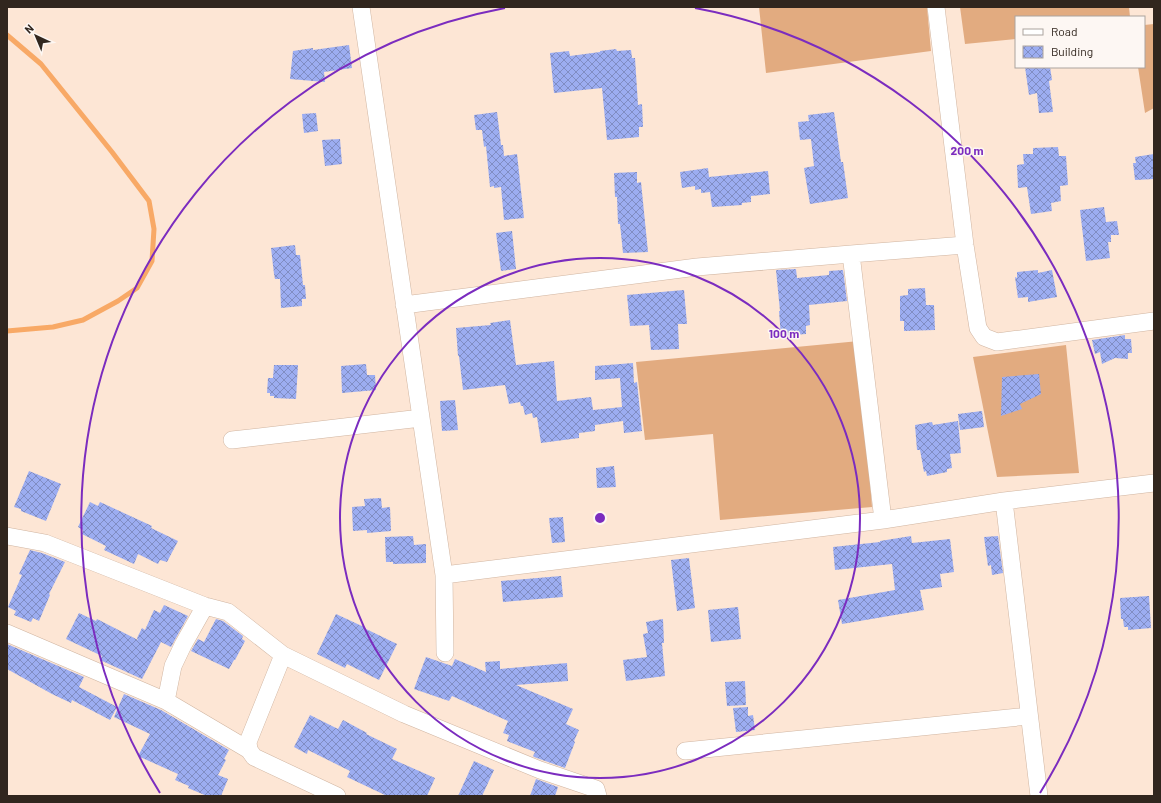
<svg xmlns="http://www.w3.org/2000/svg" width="1161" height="803" viewBox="0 0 1161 803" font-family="Barlow,sans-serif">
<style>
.grass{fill:#e2ab80}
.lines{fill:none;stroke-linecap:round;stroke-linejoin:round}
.stream{stroke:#f8a966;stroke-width:5}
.building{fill:url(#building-cross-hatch)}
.minor-casing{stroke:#d0b5a1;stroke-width:18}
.minor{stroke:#fff;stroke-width:17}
.ring{fill:none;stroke:#7b2cbf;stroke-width:2}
.centre{fill:#7b2cbf;stroke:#fdf7f3;stroke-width:2}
.ring-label{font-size:12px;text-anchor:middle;font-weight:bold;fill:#7b2cbf;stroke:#fdf7f3;stroke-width:3;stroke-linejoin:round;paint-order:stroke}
</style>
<defs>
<pattern id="building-cross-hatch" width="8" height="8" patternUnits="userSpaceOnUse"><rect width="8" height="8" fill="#9cadf1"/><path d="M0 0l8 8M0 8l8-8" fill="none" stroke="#808dc3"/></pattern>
</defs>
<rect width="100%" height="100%" fill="#fde6d5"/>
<path class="grass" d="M 759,7 L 927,7 L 931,51 L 766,73 Z
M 960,7 L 1129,7 L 1130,17 L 1016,17 L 1016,39 L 965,44 Z
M 1154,24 L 1154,108 L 1145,113 L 1138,67 L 1144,67 L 1144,25 Z
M 859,341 L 872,507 L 720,520 L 713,434 L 645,440 L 636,362 Z
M 1066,345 L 1079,473 L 997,477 L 973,357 Z"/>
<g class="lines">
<path class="stream" d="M 7,35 L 41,64 L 112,152 L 149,201 L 154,229 L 152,261 L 137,288 L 118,301 L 83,320 L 53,327 L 7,331"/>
</g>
<path class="building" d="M 349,45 L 352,68 L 324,72 L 325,82 L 290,79 L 293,51 L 313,48 L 313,50 Z
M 616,49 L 617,51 L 631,50 L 632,58 L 635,58 L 638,105 L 642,104 L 643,127 L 639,127 L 639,137 L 607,140 L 602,88 L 554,93 L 550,53 L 569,51 L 570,56 L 600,52 L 600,51 Z
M 1025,67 L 1050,67 L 1052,80 L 1049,81 L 1053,112 L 1039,113 L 1037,93 L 1029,95 Z
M 497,112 L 501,145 L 503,145 L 504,156 L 517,154 L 524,218 L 504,220 L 501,187 L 494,188 L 494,186 L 490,187 L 486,146 L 484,147 L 482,130 L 476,130 L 474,115 Z
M 834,112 L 841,162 L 843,162 L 848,198 L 810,204 L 804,168 L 814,166 L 811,139 L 800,140 L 798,122 L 809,121 L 808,115 Z
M 316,113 L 318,131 L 304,133 L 302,114 Z
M 340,139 L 342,164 L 325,166 L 322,140 Z
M 1058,147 L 1059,156 L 1066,156 L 1068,185 L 1060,186 L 1061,201 L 1051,203 L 1052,211 L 1031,214 L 1027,187 L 1018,188 L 1017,165 L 1024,164 L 1023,154 L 1033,154 L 1033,148 Z
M 1154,154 L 1154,179 L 1135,180 L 1133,163 L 1136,163 L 1135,157 Z
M 708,168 L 709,177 L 768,171 L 770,194 L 751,196 L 751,202 L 742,203 L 742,205 L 712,207 L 710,192 L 701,193 L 701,189 L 695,190 L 695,186 L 682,188 L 680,172 Z
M 637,172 L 637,183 L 641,182 L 648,252 L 623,253 L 620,224 L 618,224 L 617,197 L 615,197 L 614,173 Z
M 1104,207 L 1106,222 L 1117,221 L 1119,235 L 1111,235 L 1111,242 L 1108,242 L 1110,258 L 1086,261 L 1080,210 Z
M 512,231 L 516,269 L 501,271 L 496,233 Z
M 295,245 L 296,255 L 300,255 L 303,285 L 305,285 L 306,299 L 302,299 L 302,306 L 281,308 L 280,279 L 275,279 L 274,274 L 271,248 Z
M 796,269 L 797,278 L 829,275 L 829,271 L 843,270 L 847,301 L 809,305 L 810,325 L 806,326 L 806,334 L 781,336 L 779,311 L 780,311 L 776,270 Z
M 1038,270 L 1038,273 L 1052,270 L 1057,297 L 1028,302 L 1028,297 L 1018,298 L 1015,277 L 1017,278 L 1017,272 Z
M 925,288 L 926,305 L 934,305 L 935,330 L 904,331 L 904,321 L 900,321 L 900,296 L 908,295 L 908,289 Z
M 684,290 L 687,324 L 678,324 L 679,349 L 651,350 L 649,325 L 630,326 L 627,295 Z
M 510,320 L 516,365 L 554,361 L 557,401 L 591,397 L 593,410 L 622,407 L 620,378 L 595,380 L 595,366 L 633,363 L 634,383 L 637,382 L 642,431 L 624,433 L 623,421 L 595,425 L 595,431 L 579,433 L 579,438 L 541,443 L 537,417 L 533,418 L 532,413 L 525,415 L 523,406 L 521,406 L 520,402 L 509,404 L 505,385 L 463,390 L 459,356 L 458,356 L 456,328 L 491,325 L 490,323 Z
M 1125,335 L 1125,339 L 1131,339 L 1132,353 L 1128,353 L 1128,359 L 1115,358 L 1102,364 L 1100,352 L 1095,354 L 1092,340 Z
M 366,364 L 367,375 L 375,375 L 376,390 L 342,393 L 341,366 Z
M 274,365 L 298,365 L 296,399 L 274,398 L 274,396 L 270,396 L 270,393 L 267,393 L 268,378 L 273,378 Z
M 1039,374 L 1041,394 L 1020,404 L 1022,409 L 1001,416 L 1002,377 Z
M 455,400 L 458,430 L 442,431 L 440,401 Z
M 982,411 L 984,427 L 960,430 L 958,414 Z
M 958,421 L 961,453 L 950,454 L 952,468 L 947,469 L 947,472 L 927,476 L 926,471 L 924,472 L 920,450 L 917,450 L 915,425 L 932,422 L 933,425 Z
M 614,466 L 616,487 L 597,488 L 596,468 Z
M 29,471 L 61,484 L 46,521 L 21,511 L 21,509 L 14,507 Z
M 381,498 L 382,508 L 390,507 L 391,531 L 367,533 L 367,530 L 353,531 L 352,507 L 365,506 L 364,499 Z
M 90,502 L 98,506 L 100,502 L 152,526 L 151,528 L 178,541 L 167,562 L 160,560 L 158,564 L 138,554 L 134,564 L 104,550 L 106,546 L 82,534 L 83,530 L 78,527 Z
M 563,517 L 565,542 L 552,543 L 549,518 Z
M 413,536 L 414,545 L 426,544 L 426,563 L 393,564 L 393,562 L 386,562 L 385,537 Z
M 911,536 L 912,543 L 950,539 L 954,572 L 940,574 L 942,587 L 920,590 L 924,610 L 842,624 L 838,600 L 895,590 L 892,564 L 835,570 L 833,547 L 880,542 L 880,541 Z
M 998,536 L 1003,573 L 992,575 L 991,565 L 988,566 L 984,537 Z
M 30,550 L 42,553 L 65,562 L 49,594 L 50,595 L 39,621 L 33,618 L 31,622 L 14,615 L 16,611 L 8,607 L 22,575 L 19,574 Z
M 689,558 L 695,608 L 677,611 L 671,560 Z
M 561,576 L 563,597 L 503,602 L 501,581 Z
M 1149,596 L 1151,628 L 1128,630 L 1128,627 L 1124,627 L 1123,619 L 1121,619 L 1120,598 Z
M 164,605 L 188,616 L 171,647 L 161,642 L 142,679 L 100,660 L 102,656 L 66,639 L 79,613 L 96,621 L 97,619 L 138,640 L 137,638 L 142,628 L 145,630 L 154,610 L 160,613 Z
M 738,607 L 741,639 L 711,642 L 708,610 Z
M 336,614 L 364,627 L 364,628 L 397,644 L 379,680 L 347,664 L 345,668 L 317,654 Z
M 216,619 L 223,621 L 243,636 L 242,639 L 245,641 L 235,660 L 234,660 L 229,669 L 191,651 L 198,639 L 204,642 Z
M 663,619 L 664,643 L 662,643 L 665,676 L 626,681 L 623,660 L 647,657 L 643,634 L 648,633 L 646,622 Z
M 7,644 L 84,677 L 79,687 L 117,707 L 110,720 L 72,700 L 71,703 L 52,694 L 7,669 Z
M 426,657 L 452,666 L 455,659 L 486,672 L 485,662 L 500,661 L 500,669 L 567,663 L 568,681 L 516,685 L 573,709 L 566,724 L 579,730 L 574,741 L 575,742 L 565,768 L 534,757 L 533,756 L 535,752 L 507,741 L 509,735 L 503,733 L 508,721 L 452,696 L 449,701 L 414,689 Z
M 745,681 L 746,705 L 727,706 L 725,682 Z
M 124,694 L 161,710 L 229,750 L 224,759 L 226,760 L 218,775 L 228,779 L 221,796 L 207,796 L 188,788 L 189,786 L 175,780 L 178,774 L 138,756 L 150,734 L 114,717 Z
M 748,707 L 748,716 L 753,715 L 755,730 L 736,732 L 733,708 Z
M 310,715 L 338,729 L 343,720 L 367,733 L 366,734 L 397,749 L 392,759 L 435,778 L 427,796 L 387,796 L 347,777 L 350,771 L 308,750 L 307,754 L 294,747 Z
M 474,761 L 494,770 L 482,796 L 458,796 Z
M 536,779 L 558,787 L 555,796 L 530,796 Z"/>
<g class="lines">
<g class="minor-casing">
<path id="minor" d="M 361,7 L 444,575 L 445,653
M 936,7 L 965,245 L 978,328 L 984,337 L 997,342 L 1154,321
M 965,245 L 851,254 L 883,520 L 1004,501 L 1154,483
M 404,305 L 697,267 L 851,254
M 232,440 L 421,418
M 1004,501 L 1039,796
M 7,536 L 45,543 L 205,606 L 228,612 L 283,655 L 404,714 L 540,770 L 596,789 L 598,796
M 444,575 L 883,520
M 7,633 L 166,701 L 249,750
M 283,655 L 248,742 L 249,750 L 254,757 L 337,796
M 166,701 L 173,666 L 183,645 L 205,606
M 685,751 L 1029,716"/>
</g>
<use href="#minor" class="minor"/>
</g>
<g class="ring">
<circle cx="600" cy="518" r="260"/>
<path d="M160 793A519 519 0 0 1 505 8M695 8A519 519 0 0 1 1040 793"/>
</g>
<circle cx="600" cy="518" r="6" class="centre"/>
<g class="ring-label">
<text x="967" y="155">200 m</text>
<text x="784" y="338">100 m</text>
</g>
<rect width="1161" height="803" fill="none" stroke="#31261e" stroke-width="16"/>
<rect x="1015" y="16" width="130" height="52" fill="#fdf7f3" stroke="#aba39e"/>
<rect x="1023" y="29" width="20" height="6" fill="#ffffff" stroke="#aba39e"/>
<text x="1051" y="36" font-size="12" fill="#31261e">Road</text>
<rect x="1023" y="46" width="20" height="12" fill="url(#building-cross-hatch)" stroke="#aba39e"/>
<text x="1051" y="56" font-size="12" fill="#31261e">Building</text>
<g transform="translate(36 36) rotate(316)" stroke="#fdf7f3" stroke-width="3" paint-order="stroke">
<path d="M0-3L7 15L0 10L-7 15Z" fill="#31261e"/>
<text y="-6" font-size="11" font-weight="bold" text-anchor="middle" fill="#31261e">N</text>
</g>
</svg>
